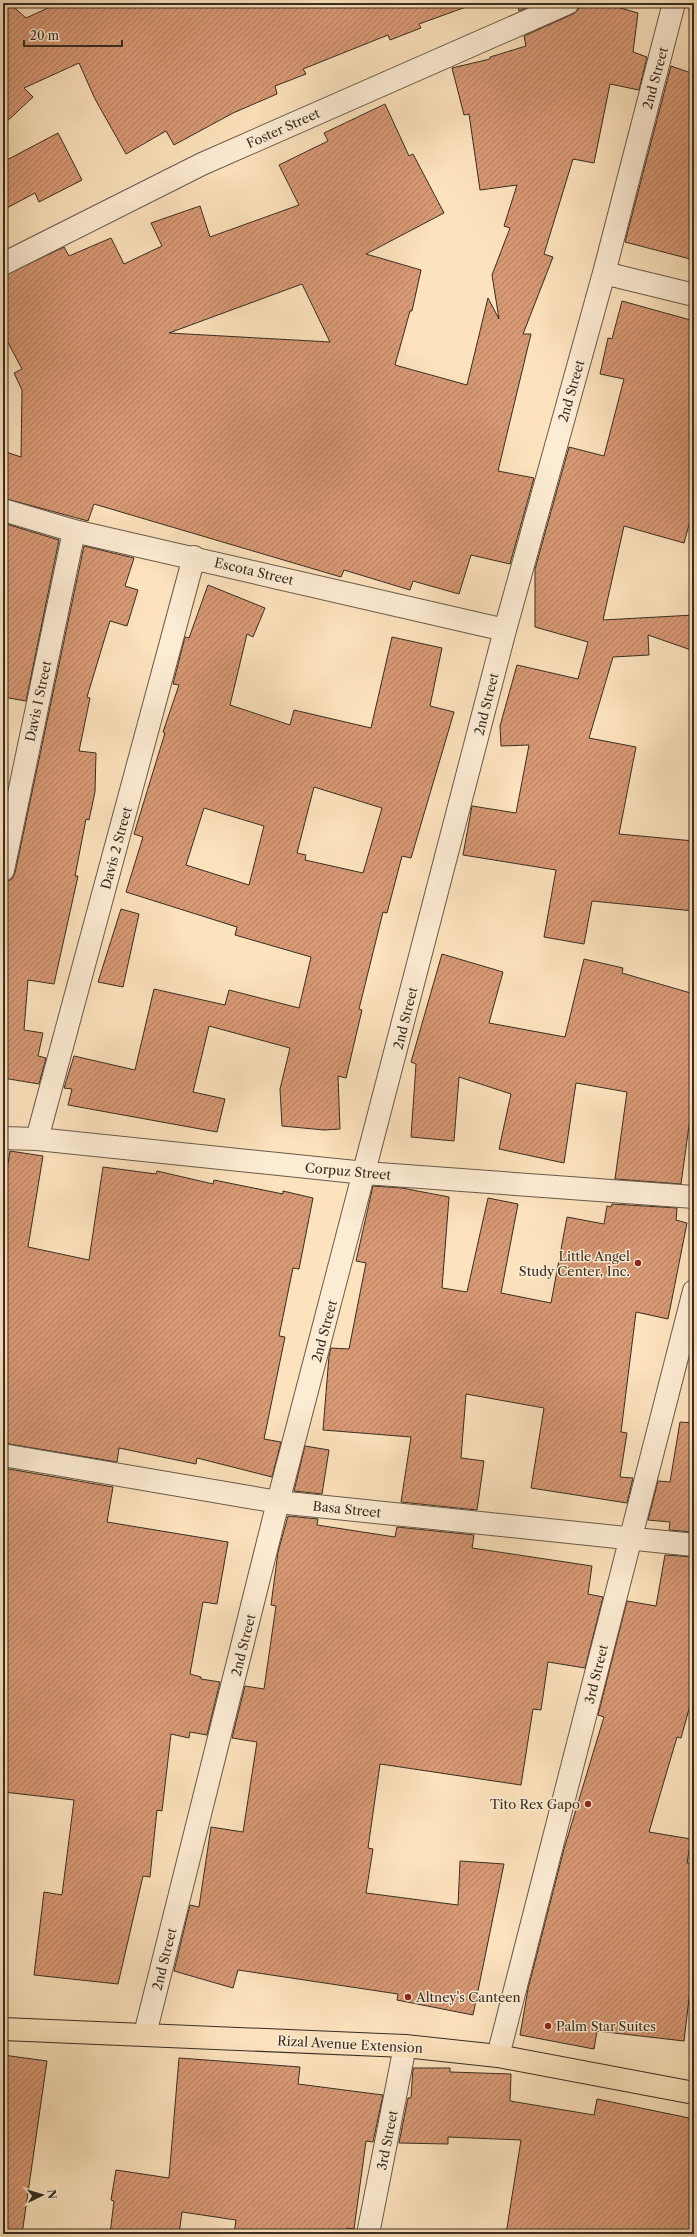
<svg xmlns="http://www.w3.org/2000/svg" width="697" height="2237" viewBox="0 0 697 2237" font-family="'Libre Caslon Text',serif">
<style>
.building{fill:url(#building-hatch);stroke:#382d21;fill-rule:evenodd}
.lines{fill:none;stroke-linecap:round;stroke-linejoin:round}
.minor-casing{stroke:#695a48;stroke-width:24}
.major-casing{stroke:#382d21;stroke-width:24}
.minor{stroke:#fdecd4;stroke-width:22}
.major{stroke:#fce2bd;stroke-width:22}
.poi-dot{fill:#8f2418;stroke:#fdecd4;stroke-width:1.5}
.labels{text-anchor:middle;stroke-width:3;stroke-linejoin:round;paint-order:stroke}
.street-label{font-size:13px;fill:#382d21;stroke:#fdecd4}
.poi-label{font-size:13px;fill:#382d21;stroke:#fdecd4;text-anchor:end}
</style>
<defs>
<pattern id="building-hatch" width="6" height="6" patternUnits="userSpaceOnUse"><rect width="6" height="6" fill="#d89975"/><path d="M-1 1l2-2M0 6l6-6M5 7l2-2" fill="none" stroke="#b07d60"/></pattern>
</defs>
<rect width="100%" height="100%" fill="#fce2bd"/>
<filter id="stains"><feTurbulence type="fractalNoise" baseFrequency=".005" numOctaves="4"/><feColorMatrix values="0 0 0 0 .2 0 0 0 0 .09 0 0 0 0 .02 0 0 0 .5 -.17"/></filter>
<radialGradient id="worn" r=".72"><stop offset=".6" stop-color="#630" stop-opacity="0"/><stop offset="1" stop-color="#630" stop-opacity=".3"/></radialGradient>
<path class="building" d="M 3,3 L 9,3 L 26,18 L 59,3 L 466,3 L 466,7 L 419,24 L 421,28 L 390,40 L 388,35 L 303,69 L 306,74 L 275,86 L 277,94 L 233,113 L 174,145 L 166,131 L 126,154 L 95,99 L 79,63 L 24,88 L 33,97 L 3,125 Z
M 517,3 L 537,3 L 519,11 Z
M 580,3 L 603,3 L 638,13 L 633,52 L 647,57 L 639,90 L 610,84 L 594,163 L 573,159 L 544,254 L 553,257 L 523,334 L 531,334 L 498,471 L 534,478 L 510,564 L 471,555 L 459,594 L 413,581 L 410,590 L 344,570 L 341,577 L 94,504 L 88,521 L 3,498 L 3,451 L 21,457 L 22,390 L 14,373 L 22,369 L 3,333 L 3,276 L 64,247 L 69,256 L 111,238 L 124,264 L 162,246 L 151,223 L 200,206 L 210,237 L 299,205 L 279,165 L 328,141 L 324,133 L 385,104 L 409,156 L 413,154 L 444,213 L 366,254 L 421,270 L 412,311 L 410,311 L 395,365 L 467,385 L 488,298 L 499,319 L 492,275 L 510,228 L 504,226 L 517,185 L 480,190 L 469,114 L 464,115 L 452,68 L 490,59 L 490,57 L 526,46 L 524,36 L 573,14 L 578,10 ZM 302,284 L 330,342 L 169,333 Z
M 671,66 L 694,74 L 694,260 L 625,242 Z
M 58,133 L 82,180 L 39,202 L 35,193 L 3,210 L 3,162 Z
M 622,301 L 694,321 L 694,506 L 684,543 L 624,526 L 603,620 L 694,615 L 694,651 L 648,635 L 649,655 L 613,657 L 589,738 L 636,747 L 619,834 L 694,841 L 694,911 L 592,901 L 584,944 L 544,937 L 556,870 L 463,855 L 472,806 L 516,813 L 529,745 L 501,746 L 500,726 L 517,665 L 578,679 L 588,642 L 535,627 L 535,569 L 569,447 L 604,456 L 624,379 L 600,374 L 608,338 L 612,339 Z
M 3,523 L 59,540 L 26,701 L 3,697 Z
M 84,546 L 134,558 L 125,586 L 138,590 L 127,626 L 110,621 L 87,697 L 90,698 L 79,751 L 96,753 L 95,792 L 89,820 L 86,819 L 75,876 L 78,876 L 54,984 L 28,980 L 24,1030 L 43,1033 L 38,1056 L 46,1058 L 39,1084 L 3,1078 L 3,884 L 12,879 L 15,873 Z
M 208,585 L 265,608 L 253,637 L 247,634 L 230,705 L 290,725 L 294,710 L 371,728 L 392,637 L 442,648 L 430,706 L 454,712 L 411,858 L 402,856 L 387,913 L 383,912 L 359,1009 L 362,1010 L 346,1078 L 338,1076 L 340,1129 L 324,1130 L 282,1126 L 280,1089 L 290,1048 L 209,1026 L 193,1092 L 225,1099 L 217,1132 L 68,1105 L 72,1089 L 64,1088 L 74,1056 L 135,1070 L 154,989 L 225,1005 L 229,990 L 299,1008 L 311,957 L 235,935 L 237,927 L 126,892 L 143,837 L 134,834 L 165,733 L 163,732 L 179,685 L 173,684 L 185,637 L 189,638 ZM 314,787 L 382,808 L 363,873 L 305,860 L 306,855 L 297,853 ZM 204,808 L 264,826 L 249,885 L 186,865 Z
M 121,909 L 139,914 L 123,987 L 98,982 Z
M 442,954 L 503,972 L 489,1023 L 565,1037 L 584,959 L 623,968 L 622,973 L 694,994 L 694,1105 L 692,1104 L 681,1184 L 615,1179 L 627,1092 L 576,1083 L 564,1163 L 499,1149 L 511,1094 L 459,1077 L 454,1141 L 411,1137 L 416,1064 L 411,1062 Z
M 10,1151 L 43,1156 L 28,1247 L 89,1260 L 103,1167 L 156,1174 L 157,1171 L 213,1184 L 214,1180 L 283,1194 L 283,1191 L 313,1198 L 299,1269 L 293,1268 L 279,1336 L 285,1337 L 264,1439 L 281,1442 L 272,1477 L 197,1458 L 196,1464 L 119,1448 L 117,1462 L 3,1443 L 3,1195 Z
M 373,1186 L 402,1188 L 449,1197 L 442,1288 L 467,1292 L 488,1198 L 518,1204 L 501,1293 L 551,1303 L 567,1217 L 604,1224 L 607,1206 L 611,1207 L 612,1204 L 677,1208 L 676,1220 L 687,1223 L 668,1319 L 636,1312 L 621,1432 L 627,1433 L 620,1477 L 633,1478 L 627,1503 L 531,1488 L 544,1408 L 466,1394 L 461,1458 L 484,1461 L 477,1510 L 401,1502 L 411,1437 L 323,1430 L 329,1356 L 331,1348 L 349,1349 L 366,1263 L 356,1261 Z
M 680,1422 L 694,1423 L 694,1532 L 669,1530 L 670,1522 L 648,1520 L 658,1481 L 670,1482 Z
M 305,1446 L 329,1450 L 322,1494 L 294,1491 Z
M 3,1468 L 113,1487 L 107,1522 L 228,1542 L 217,1604 L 203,1602 L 190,1674 L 201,1677 L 201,1679 L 220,1682 L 207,1735 L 190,1732 L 189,1738 L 171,1734 L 162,1811 L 157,1810 L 150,1877 L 143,1876 L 118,1984 L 34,1975 L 44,1892 L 62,1895 L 74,1800 L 3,1792 Z
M 288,1516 L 318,1519 L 317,1525 L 395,1537 L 397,1527 L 474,1535 L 472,1548 L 592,1566 L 588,1594 L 603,1597 L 585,1668 L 548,1662 L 541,1710 L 533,1709 L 521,1785 L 380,1764 L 368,1848 L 373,1849 L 366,1893 L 458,1905 L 460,1861 L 504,1864 L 473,2015 L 397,2000 L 398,1994 L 238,1970 L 233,1988 L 174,1971 L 190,1905 L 199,1907 L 211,1827 L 243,1832 L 257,1742 L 232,1738 L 245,1686 L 264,1689 L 276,1606 L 271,1605 L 278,1552 Z
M 665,1555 L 694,1557 L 694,1691 L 681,1738 L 677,1737 L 649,1832 L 691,1839 L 687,1863 L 694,1864 L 694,1957 L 684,2041 L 597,2031 L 594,2049 L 520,2035 L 528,1989 L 564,1849 L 604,1717 L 598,1715 L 627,1601 L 656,1606 Z
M 3,2055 L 47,2061 L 22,2234 L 3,2234 Z
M 179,2058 L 300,2067 L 298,2084 L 383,2095 L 373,2142 L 366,2141 L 354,2229 L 347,2228 L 347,2234 L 234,2234 L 236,2220 L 182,2212 L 179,2234 L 110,2234 L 114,2201 L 111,2200 L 116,2170 L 169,2178 Z
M 413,2068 L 450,2068 L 450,2072 L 511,2074 L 510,2101 L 594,2115 L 597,2099 L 694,2119 L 694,2234 L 506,2234 L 521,2140 L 448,2137 L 448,2144 L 399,2143 L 408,2098 L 411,2098 Z"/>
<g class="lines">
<g class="minor-casing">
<path id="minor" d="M 3,264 L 202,164 L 568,3
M 604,273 L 694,295
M 3,510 L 74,531 L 505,630
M 3,870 L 74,531
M 3,1138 L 37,1139 L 365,1173 L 694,1197
M 37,1139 L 194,557
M 3,1455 L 278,1502 L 694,1545
M 145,2034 L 278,1502 L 505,630 L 604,273 L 674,3
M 498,2056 L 694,1291
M 368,2234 L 405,2046"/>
</g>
<g class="major-casing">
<path id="major" d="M 3,2029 L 405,2046 L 498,2056 L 694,2093"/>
</g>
<use href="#minor" class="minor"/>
<use href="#major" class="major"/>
</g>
<g class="poi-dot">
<circle cx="638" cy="1263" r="4"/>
<circle cx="588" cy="1804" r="4"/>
<circle cx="408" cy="1997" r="4"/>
<circle cx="548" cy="2026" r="4"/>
</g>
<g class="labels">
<g class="street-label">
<text transform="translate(655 78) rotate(-75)" y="5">2nd Street</text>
<text transform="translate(283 128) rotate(-24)" y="5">Foster Street</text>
<text transform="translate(571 391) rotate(-74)" y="5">2nd Street</text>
<text transform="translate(254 571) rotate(13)" y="5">Escota Street</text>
<text transform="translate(38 701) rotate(-78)" y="5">Davis I Street</text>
<text transform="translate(486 704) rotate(-76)" y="5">2nd Street</text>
<text transform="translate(116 848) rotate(-75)" y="5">Davis 2 Street</text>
<text transform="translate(405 1018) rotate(-76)" y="5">2nd Street</text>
<text transform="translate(348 1171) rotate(5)" y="5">Corpuz Street</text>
<text transform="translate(324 1331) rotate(-75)" y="5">2nd Street</text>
<text transform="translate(347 1509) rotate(6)" y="5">Basa Street</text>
<text transform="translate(243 1645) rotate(-76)" y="5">2nd Street</text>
<text transform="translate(596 1674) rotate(-76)" y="5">3rd Street</text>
<text transform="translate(164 1959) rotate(-76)" y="5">2nd Street</text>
<text transform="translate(350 2044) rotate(3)" y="5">Rizal Avenue Extension</text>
<text transform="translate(387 2140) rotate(-79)" y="5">3rd Street</text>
</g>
<g class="poi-label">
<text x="630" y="1261">Little Angel<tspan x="630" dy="15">Study Center, Inc.</tspan></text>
<text x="580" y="1809">Tito Rex Gapo</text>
<text x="416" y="2002" text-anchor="start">Altney's Canteen</text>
<text x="556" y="2031" text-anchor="start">Palm Star Suites</text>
</g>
</g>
<rect width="697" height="2237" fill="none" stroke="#fce2bd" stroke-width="16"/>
<rect x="4" y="4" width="689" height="2229" fill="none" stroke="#382d21" stroke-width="2"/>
<rect x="8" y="8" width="681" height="2221" fill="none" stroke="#382d21"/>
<g transform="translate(42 2195) rotate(85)" stroke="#fdecd4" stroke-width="3" paint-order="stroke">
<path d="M0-3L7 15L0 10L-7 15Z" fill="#382d21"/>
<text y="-6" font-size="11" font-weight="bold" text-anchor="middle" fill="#382d21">N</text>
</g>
<path d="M24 40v6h98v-6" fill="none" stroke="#382d21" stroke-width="2"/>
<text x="30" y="40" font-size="12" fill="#382d21" stroke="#fdecd4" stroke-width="3" paint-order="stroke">20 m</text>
<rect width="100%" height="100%" filter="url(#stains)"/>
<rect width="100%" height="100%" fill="url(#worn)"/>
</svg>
